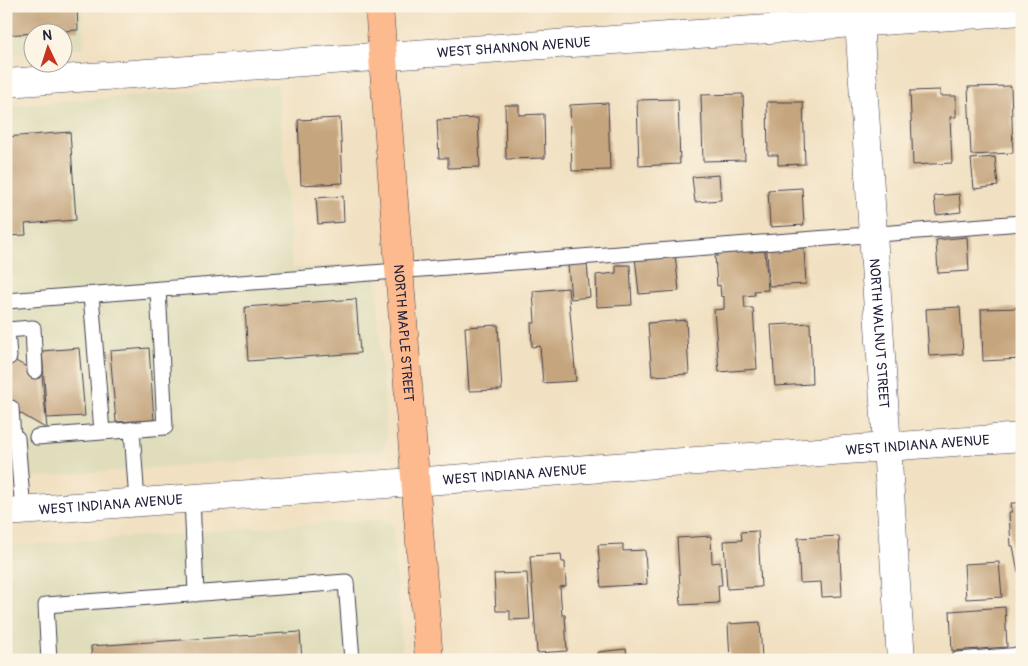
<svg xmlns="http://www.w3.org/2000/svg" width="1028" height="666" viewBox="0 0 1028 666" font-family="Pangolin,sans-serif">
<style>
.built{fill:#dfddbb}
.building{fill:#c5a57e}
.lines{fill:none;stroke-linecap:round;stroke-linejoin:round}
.lane-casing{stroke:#413e4f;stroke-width:17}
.street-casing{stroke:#413e4f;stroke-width:29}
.primary-casing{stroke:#413e4f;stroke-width:29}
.lane{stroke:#fff;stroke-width:15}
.street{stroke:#fff;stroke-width:28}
.primary{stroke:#fcba8e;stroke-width:28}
.labels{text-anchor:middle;stroke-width:4;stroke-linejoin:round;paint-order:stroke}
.street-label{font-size:14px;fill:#22223b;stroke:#fcf5e5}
</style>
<rect width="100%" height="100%" fill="#fcf5e5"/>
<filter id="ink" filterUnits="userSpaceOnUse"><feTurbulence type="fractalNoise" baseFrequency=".02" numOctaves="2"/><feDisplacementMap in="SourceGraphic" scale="10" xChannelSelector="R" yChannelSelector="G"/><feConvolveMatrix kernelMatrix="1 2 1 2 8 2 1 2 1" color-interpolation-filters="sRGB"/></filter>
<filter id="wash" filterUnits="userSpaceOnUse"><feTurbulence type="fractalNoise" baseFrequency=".0096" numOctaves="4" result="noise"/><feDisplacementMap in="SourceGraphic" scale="20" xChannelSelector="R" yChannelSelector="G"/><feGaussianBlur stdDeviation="1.12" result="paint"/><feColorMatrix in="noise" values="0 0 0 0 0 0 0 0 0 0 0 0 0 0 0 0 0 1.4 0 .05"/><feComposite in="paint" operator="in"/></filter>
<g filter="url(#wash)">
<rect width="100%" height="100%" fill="#f1e0c1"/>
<path class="built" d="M 6,6 L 82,6 L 84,48 L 63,49 L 62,32 L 32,32 L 32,52 L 6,54 Z
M 278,85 L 292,268 L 375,263 L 387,439 L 384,447 L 381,450 L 6,479 L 6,106 Z
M 382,519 L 391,524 L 393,530 L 403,660 L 6,660 L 6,546 Z"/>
<g id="blocks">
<path class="building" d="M 6,6 L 77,6 L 78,30 L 6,35 Z
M 1011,86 L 1013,153 L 971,155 L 968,87 Z
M 940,90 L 940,96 L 956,96 L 956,117 L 950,117 L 952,163 L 913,165 L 910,91 Z
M 743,94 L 745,160 L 703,161 L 701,95 Z
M 678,99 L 680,164 L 639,166 L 637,100 Z
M 767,102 L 803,102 L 805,164 L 778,165 L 778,155 L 768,155 Z
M 608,103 L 610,170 L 572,171 L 570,105 Z
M 505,105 L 519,105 L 519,115 L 544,114 L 545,158 L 506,159 Z
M 340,118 L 343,183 L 301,185 L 298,120 Z
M 478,118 L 480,167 L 448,168 L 448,158 L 439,158 L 437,120 Z
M 70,132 L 76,220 L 25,224 L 26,235 L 6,236 L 6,137 Z
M 995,157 L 998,186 L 974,189 L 971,159 Z
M 719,175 L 721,200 L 695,202 L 692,177 Z
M 802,188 L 804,225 L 770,227 L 768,190 Z
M 959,194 L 961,212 L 936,215 L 934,196 Z
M 343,196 L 344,222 L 318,224 L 316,198 Z
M 967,237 L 969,271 L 938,273 L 936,240 Z
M 804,248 L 806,284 L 769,286 L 767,250 Z
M 749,249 L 749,252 L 765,251 L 768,290 L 754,291 L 755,295 L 744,296 L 745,308 L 753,308 L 757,369 L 719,372 L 714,310 L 724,309 L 724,296 L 721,297 L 720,285 L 717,286 L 715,256 L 718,256 L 717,251 Z
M 675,254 L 679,291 L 639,294 L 635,257 Z
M 587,264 L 590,297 L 571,299 L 568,265 Z
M 616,265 L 630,265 L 632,305 L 597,307 L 596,275 L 616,273 Z
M 568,288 L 576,381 L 543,383 L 540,346 L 532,347 L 531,323 L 535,323 L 533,291 Z
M 356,299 L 360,353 L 248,361 L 245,307 Z
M 960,307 L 963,354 L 929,356 L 926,309 Z
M 1022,308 L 1022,359 L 983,361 L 981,309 Z
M 686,320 L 689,374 L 652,376 L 648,323 Z
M 810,323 L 812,384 L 775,386 L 771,325 Z
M 498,325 L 502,390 L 469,391 L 465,327 Z
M 79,348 L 85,416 L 47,418 L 42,351 Z
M 149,348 L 154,420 L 116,422 L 110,351 Z
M 6,356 L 42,375 L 47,429 L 6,405 Z
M 1011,503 L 1022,503 L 1022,572 L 1018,572 L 1013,546 L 1011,546 L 1009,512 L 1012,512 Z
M 758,531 L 761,587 L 727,589 L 724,541 L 742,540 L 741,532 Z
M 711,536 L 712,563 L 720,562 L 722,585 L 718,585 L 719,603 L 681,605 L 677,538 Z
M 839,536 L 842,596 L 822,597 L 821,582 L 800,583 L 798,538 Z
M 623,544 L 623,551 L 645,550 L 647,584 L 601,587 L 598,545 Z
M 561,554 L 562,562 L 565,562 L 566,586 L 560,587 L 562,615 L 565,615 L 567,651 L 537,653 L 530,556 Z
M 999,562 L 1002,597 L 966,599 L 964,564 Z
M 527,573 L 530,619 L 510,620 L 510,611 L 496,611 L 494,574 Z
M 1005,607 L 1007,647 L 952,651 L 950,611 Z
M 760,622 L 762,660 L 730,660 L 728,624 Z
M 300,632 L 302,660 L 92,660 L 91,646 Z
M 626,649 L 628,660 L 599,660 L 598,652 Z"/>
</g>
</g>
<g filter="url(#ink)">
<use href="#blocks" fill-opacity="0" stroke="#413e4f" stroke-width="1"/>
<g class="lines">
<g class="lane-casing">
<path id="lane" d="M 91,295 L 102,432 L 165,427 L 158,289
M 6,301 L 1022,223
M 6,330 L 33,328 L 35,371
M 7,330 L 9,357
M 11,408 L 13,438
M 132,430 L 137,502
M 37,437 L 102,432
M 6,438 L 17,438 L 23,511
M 192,498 L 196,594
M 49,660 L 46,605 L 346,582 L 352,660
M 958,660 L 1022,655"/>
</g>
<g class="street-casing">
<g id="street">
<path id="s1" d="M 858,6 L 901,660"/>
<path id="s2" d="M 6,83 L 1022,11"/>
<path id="s3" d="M 6,512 L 1022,437"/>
</g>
</g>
<g class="primary-casing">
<g id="primary">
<path id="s4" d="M 379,6 L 429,660"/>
</g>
</g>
<use href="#lane" class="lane"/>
<use href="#street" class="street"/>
<use href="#primary" class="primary"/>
</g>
</g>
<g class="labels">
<g class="street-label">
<text dy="5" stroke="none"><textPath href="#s2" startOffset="509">WEST SHANNON AVENUE</textPath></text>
<text dy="5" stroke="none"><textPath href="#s4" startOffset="328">NORTH MAPLE STREET</textPath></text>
<text dy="5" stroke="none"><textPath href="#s1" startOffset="328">NORTH WALNUT STREET</textPath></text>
<text dy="5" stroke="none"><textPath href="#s3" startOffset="914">WEST INDIANA AVENUE</textPath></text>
<text dy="5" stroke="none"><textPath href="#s3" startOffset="510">WEST INDIANA AVENUE</textPath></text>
<text dy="5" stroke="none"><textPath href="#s3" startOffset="105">WEST INDIANA AVENUE</textPath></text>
</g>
</g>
<rect width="1028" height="666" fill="none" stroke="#fcf5e5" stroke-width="25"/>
<g transform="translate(48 48) rotate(356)"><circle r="24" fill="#fcf5e5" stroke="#a5a1a1"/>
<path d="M0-4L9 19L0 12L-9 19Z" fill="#c8321e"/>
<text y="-8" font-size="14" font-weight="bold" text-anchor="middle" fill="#22223b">N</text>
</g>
</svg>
